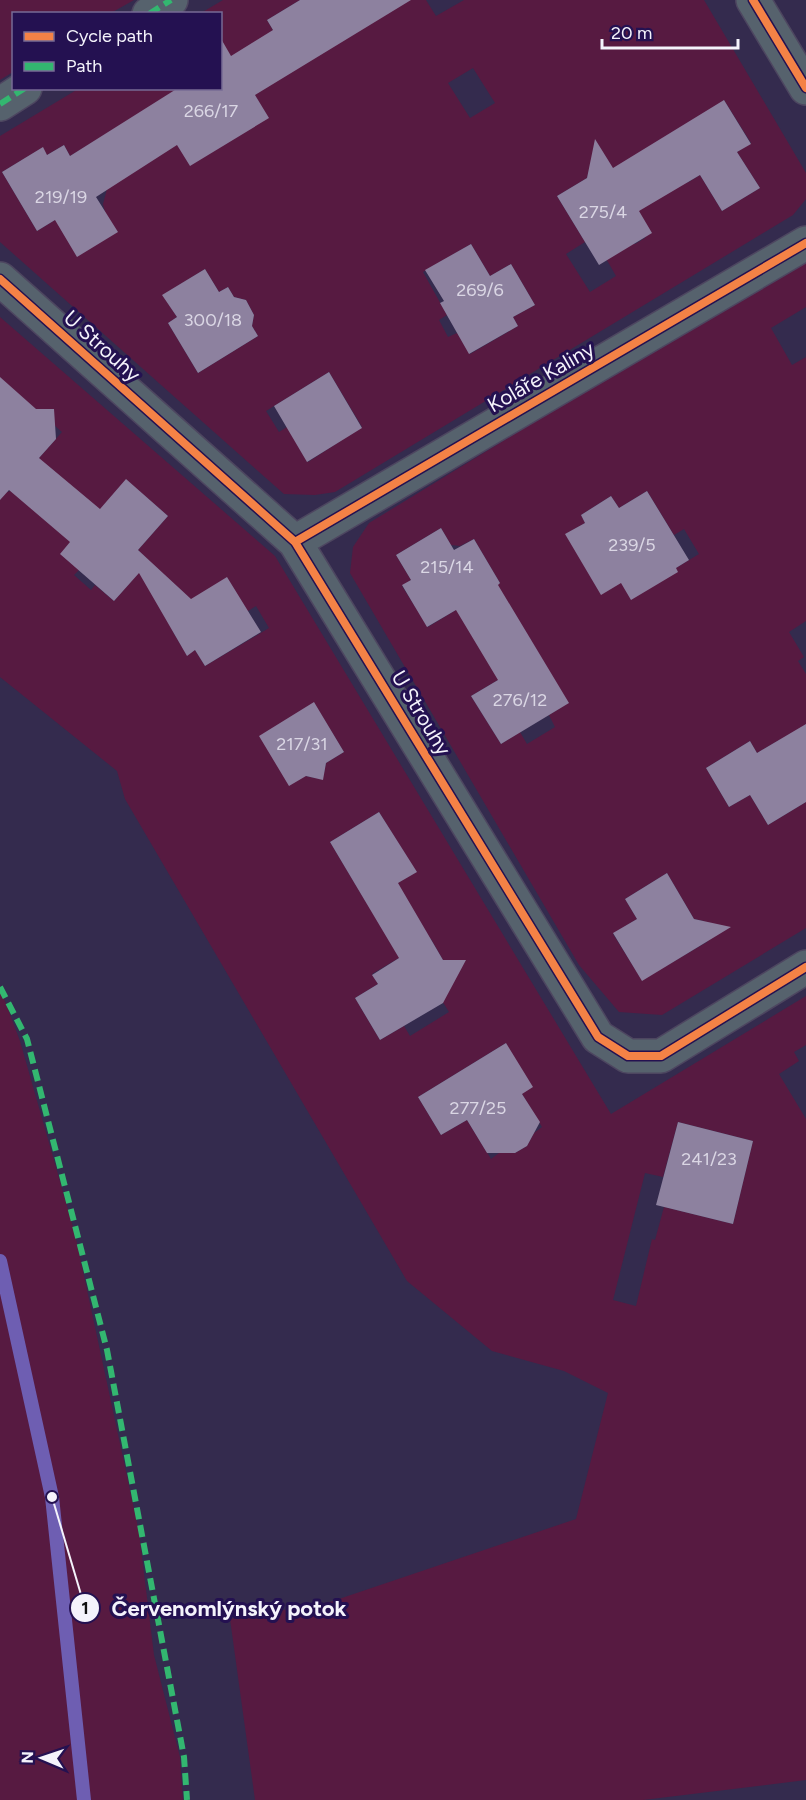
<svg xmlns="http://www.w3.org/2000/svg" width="806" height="1800" viewBox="0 0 806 1800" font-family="Figtree,sans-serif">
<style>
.green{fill:#571a41;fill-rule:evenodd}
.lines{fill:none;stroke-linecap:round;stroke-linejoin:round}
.stream{stroke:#6e5eb2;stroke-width:14}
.building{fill:#8d819f}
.minor-casing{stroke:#4d4660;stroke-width:36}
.minor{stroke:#56626d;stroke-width:33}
.quiet{stroke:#33b770;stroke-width:6;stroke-dasharray:12 6;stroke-linecap:butt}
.cycleway-casing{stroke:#241151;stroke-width:11}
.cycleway{stroke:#f48246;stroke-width:8}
.labels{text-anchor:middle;stroke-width:6;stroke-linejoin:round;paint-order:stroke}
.number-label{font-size:18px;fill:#dad6e4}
.street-label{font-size:21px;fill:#f4f3fb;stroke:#241151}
.leader{fill:none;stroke:#f4f3fb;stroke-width:2}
.callout-dot{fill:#f4f3fb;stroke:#241151;stroke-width:2}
.mark-label{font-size:18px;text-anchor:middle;font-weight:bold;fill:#111}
.callout-label{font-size:22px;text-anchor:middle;font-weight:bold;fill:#f4f3fb;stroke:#241151;stroke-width:6;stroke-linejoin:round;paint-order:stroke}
</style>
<rect width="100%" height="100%" fill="#342b4e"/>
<path class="green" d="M 0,0 L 134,0 L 111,13 L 14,14 L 13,72 L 0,80 Z
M 223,0 L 300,0 L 267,20 L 296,69 L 356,0 L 426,0 L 436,16 L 464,0 L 704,0 L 806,173 L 806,199 L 793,215 L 335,492 L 315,495 L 284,494 L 0,242 L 0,136 L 78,89 L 178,89 L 268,118 L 232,56 L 221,62 L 220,14 L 201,13 ZM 473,68 L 495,103 L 470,118 L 448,83 ZM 724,100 L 751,143 L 737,152 L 760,188 L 722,211 L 700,175 L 687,183 ZM 108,133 L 107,189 L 103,204 L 105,212 L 55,220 L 37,231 L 2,172 L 42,148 L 47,155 L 64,145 L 70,156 ZM 589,170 L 647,230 L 645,238 L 635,244 L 626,242 L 604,255 L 616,276 L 590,292 L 566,254 L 585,242 L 557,196 L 587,178 ZM 471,244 L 490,276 L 511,264 L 535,305 L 513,317 L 518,326 L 470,354 L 457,333 L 448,337 L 439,320 L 447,315 L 423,272 ZM 205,269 L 219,292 L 228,287 L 234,297 L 246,300 L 254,315 L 252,326 L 258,336 L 198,373 L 168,323 L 177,317 L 163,295 ZM 329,372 L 362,427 L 308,462 L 287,427 L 279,432 L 266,411 Z
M 806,259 L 806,307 L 771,328 L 792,365 L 806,357 L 806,621 L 789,632 L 804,657 L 798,661 L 806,674 L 806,779 L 781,739 L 757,753 L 750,741 L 706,768 L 729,807 L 750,795 L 768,825 L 806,802 L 806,928 L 662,1015 L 619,1012 L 579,965 L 350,573 L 353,547 L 369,523 L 698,322 ZM 647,491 L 674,535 L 684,529 L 699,554 L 676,568 L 621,583 L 566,534 L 585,523 L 581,515 L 611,496 L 619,508 ZM 441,528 L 451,545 L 460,546 L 474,539 L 500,583 L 428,627 L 402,586 L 411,580 L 396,555 ZM 498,680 L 568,703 L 549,715 L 555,727 L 527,744 L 520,732 L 501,744 L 471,696 ZM 667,873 L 694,919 L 704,921 L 711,931 L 707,942 L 642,980 L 613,934 L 637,919 L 625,899 Z
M 0,317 L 275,556 L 611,1114 L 806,996 L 806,1045 L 794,1052 L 799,1061 L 779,1074 L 806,1119 L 806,1780 L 643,1800 L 255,1800 L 230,1619 L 330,1602 L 576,1519 L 608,1393 L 564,1371 L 492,1351 L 407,1281 L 125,799 L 117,771 L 0,677 L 0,487 L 8,492 L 10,491 L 62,432 L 36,409 L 0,393 ZM 126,480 L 168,516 L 138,550 L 149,561 L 114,601 L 95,585 L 91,590 L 74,575 L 79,570 ZM 256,606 L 269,628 L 205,666 L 195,650 L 187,655 L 173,632 L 248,611 ZM 314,703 L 344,752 L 326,763 L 324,773 L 315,778 L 305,776 ZM 379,812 L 416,872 L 366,902 L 330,842 ZM 431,939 L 443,960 L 454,960 L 461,969 L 436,991 L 449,1012 L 410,1036 L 404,1026 L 380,1040 L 355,998 L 378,984 L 372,974 ZM 506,1043 L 522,1094 L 542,1127 L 534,1133 L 527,1146 L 515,1153 L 499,1153 L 491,1159 L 467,1120 L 441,1135 L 418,1097 ZM 678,1122 L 753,1141 L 733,1224 L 664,1207 L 655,1240 L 652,1239 L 636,1306 L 613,1300 L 645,1173 L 663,1177 Z
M 0,988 L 20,1041 L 75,1234 L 139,1532 L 154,1655 L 180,1757 L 183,1800 L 0,1800 Z"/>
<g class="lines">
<path class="stream" d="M 0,1261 L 52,1497 L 84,1800"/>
</g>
<path class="building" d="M 300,0 L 411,0 L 255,95 L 269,118 L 190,166 L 177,145 L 96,197 L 118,232 L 77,257 L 55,220 L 37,231 L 2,172 L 43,147 L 47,155 L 64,145 L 70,156 L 178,88 L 220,88 L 220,37 L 231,56 L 273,30 L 267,20 Z
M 724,100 L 751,144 L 737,152 L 760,188 L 722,211 L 700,175 L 639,211 L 652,233 L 599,265 L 557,196 L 587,178 L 595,139 L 613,168 Z
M 471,244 L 490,276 L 511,264 L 535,305 L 513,317 L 518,326 L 469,354 L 440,303 L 444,301 L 425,270 Z
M 205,269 L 219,292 L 228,287 L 234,297 L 246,300 L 254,315 L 252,326 L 258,336 L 198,373 L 168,323 L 177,317 L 162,295 Z
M 329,372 L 362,428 L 307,462 L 274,406 Z
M 0,377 L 36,409 L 54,409 L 56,439 L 39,458 L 100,509 L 126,479 L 168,516 L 138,550 L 191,599 L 227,577 L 261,632 L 205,666 L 195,650 L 187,656 L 139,573 L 114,601 L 60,554 L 70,542 L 9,490 L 0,500 Z
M 647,491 L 689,560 L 676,568 L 678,572 L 631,600 L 621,583 L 601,595 L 565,534 L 585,523 L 581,515 L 611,496 L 619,508 Z
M 441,528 L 454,550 L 474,539 L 500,583 L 498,585 L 569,703 L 501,744 L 471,696 L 498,680 L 456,610 L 427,627 L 402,585 L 411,580 L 396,555 Z
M 314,702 L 344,752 L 326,763 L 323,780 L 306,776 L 289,786 L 259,736 Z
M 806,724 L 806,802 L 768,825 L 750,795 L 729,807 L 706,768 L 750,741 L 757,753 Z
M 379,812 L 417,872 L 398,883 L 443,960 L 466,960 L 443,1003 L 380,1040 L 355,998 L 378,984 L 372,975 L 399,958 L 330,842 Z
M 667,873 L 694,919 L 731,927 L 642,981 L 613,933 L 637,919 L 625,899 Z
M 506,1043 L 533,1087 L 522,1094 L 540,1122 L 527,1146 L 515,1153 L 487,1153 L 467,1120 L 441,1135 L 418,1097 Z
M 678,1122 L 753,1141 L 733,1224 L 656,1205 Z"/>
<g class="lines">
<g class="minor-casing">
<path id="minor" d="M 753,0 L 806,88
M 149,14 L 171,0
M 0,104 L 25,88
M 0,279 L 295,542 L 598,1037 L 628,1056 L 661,1056 L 806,967
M 295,542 L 806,243"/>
</g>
<use href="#minor" class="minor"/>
<path class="quiet" d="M 149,14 L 171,0
M 0,104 L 25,88
M 0,987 L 27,1039 L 107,1350 L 184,1757 L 187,1800"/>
<g class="cycleway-casing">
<path id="cycleway" d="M 753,0 L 806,88
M 0,279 L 295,542 L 598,1037 L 628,1056 L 661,1056 L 806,967
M 295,542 L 806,243"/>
</g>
<use href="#cycleway" class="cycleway"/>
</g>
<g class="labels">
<g class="number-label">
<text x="211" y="117">266/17</text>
<text x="61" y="203">219/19</text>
<text x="603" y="218">275/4</text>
<text x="480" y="296">269/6</text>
<text x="213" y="326">300/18</text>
<text x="632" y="551">239/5</text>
<text x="447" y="573">215/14</text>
<text x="520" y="706">276/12</text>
<text x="302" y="750">217/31</text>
<text x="478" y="1114">277/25</text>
<text x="709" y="1165">241/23</text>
</g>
<g class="street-label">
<text transform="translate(102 346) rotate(42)" y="7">U Strouhy</text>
<text transform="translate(541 377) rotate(-30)" y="7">Koláře Kaliny</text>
<text transform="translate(421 713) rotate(59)" y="7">U Strouhy</text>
</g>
</g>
<path class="leader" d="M52 1497L85 1608"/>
<g class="callout-dot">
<circle cx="52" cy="1497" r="6"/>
<circle cx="85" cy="1608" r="15"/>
</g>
<g class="mark-label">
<text x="85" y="1614">1</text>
</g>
<g class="callout-label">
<text x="229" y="1616">Červenomlýnský potok</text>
</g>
<rect x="12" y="12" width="210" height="78" fill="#241151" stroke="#776b95" stroke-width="1.5"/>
<rect x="24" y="32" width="30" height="9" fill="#f48246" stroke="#776b95" stroke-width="1.5"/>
<text x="66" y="42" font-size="18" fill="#f4f3fb">Cycle path</text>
<rect x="24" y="62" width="30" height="9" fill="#33b770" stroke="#776b95" stroke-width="1.5"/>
<text x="66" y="72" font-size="18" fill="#f4f3fb">Path</text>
<g transform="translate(42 1758) rotate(272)" stroke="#241151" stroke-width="4.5" paint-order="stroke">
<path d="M0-4.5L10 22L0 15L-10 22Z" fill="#f4f3fb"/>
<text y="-9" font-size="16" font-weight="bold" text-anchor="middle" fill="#f4f3fb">N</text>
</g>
<path d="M602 39v9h136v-9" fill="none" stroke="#f4f3fb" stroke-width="3"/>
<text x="611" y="39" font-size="18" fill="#f4f3fb" stroke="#241151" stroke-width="4.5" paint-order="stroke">20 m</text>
</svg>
